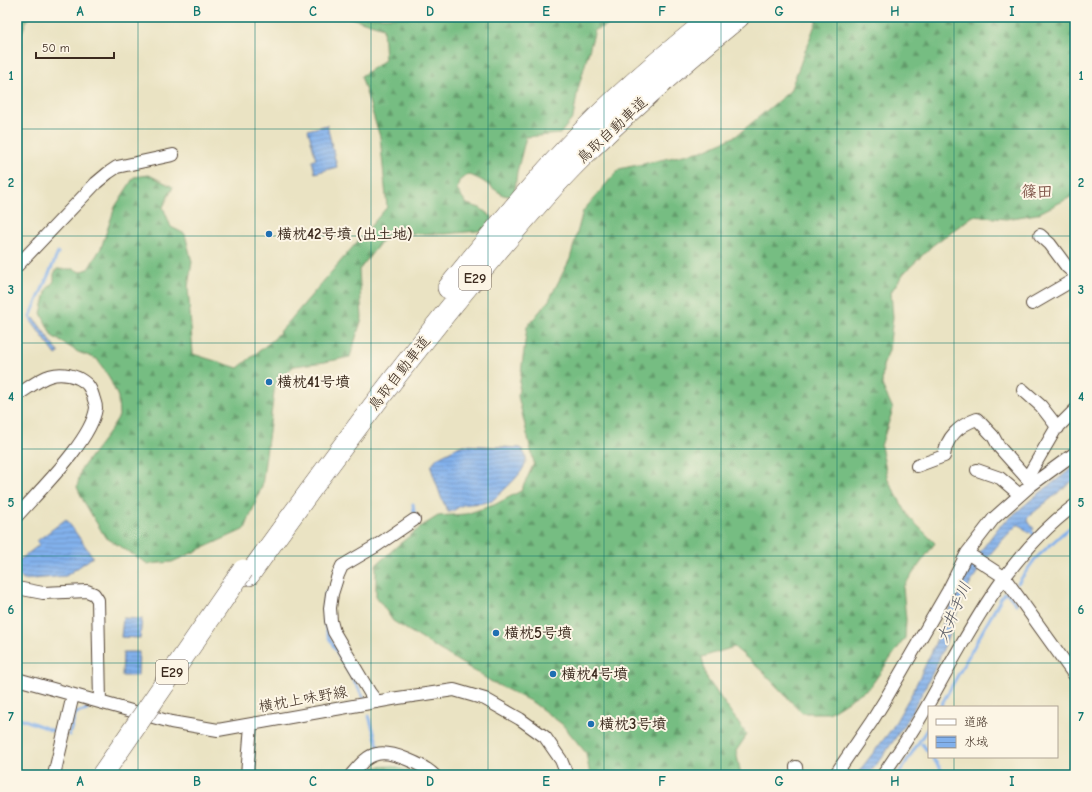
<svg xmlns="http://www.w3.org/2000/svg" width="1092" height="792" viewBox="0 0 1092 792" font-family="'Comic Neue','Klee One',sans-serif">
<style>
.forest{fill:url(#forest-firs);stroke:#587450}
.water{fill:url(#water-rules);stroke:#5e6e85}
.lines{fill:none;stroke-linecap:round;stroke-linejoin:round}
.stream{stroke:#82b1ec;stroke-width:3}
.street-casing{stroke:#554637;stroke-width:14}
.highway-casing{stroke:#554637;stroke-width:22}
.street{stroke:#fff;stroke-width:12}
.highway{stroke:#fff;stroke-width:21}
.highway-bridge-casing{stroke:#554637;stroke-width:22;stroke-linecap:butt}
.highway-bridge{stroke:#fff;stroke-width:21}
.grid{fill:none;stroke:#0f766e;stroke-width:1;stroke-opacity:0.55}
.poi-dot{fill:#1f6fb2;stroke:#fcf5e5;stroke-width:1.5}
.labels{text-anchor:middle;stroke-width:4;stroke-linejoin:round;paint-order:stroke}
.shield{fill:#fcf5e5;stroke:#75675a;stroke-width:1}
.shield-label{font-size:14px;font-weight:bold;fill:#3b2a1e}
.street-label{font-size:15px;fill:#3b2a1e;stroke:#fcf5e5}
.poi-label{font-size:15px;font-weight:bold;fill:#3b2a1e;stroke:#fcf5e5;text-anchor:start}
.neighbourhood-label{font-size:16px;font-weight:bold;fill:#7f5549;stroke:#fcf5e5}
.water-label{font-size:16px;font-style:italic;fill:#50525c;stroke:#fcf5e5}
.neatline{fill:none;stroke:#0f766e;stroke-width:1.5}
.grid-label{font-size:13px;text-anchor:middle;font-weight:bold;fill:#0f766e}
</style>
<defs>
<pattern id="forest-firs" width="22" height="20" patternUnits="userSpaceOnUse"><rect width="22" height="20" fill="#76bd82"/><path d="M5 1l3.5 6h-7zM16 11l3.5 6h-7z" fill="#629a6a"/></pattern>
<pattern id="water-rules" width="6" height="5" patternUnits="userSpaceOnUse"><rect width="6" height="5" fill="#82b1ec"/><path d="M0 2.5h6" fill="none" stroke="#6c90bf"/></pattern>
</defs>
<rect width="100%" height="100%" fill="#fcf5e5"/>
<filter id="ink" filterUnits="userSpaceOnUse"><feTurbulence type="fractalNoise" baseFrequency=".025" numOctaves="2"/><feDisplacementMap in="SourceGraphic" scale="8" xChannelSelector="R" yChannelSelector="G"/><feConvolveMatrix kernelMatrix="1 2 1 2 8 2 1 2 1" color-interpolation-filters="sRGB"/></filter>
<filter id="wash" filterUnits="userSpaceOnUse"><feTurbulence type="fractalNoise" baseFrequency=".012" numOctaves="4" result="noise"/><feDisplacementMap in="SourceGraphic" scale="16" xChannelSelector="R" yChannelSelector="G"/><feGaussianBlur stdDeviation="0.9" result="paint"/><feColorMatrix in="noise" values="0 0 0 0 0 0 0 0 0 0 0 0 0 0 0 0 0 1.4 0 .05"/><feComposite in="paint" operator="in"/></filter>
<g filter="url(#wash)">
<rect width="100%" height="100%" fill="#eae3c3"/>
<path class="forest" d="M 17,17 L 28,17 L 17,46 Z
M 348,17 L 627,17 L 595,30 L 578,89 L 573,118 L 560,134 L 526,137 L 517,172 L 514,197 L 503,195 L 481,180 L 468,174 L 459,181 L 457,190 L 467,204 L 480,208 L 492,217 L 488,230 L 445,234 L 388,233 L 359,270 L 362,318 L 350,357 L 325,362 L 294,366 L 275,384 L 262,486 L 245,529 L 172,562 L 148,564 L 105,537 L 84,502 L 77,487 L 81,469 L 107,435 L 119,416 L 118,397 L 109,377 L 97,359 L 78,352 L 52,336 L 41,313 L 47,289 L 54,281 L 54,274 L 57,269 L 74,269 L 80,272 L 88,269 L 101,248 L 115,207 L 134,177 L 149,175 L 173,187 L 163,207 L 171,227 L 185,234 L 192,262 L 188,287 L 193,354 L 238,368 L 274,339 L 387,207 L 380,137 L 361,76 L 385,60 L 383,28 Z
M 818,17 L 1071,17 L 1075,19 L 1075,195 L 1037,214 L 1006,219 L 973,216 L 933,245 L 904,273 L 891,292 L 893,317 L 889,350 L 883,366 L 882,385 L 893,409 L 881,446 L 888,480 L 909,517 L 935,543 L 903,587 L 906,620 L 905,638 L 870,687 L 829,713 L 802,713 L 762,671 L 734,647 L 702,657 L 706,677 L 747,735 L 736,751 L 741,775 L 590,775 L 586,753 L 562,724 L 532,702 L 492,682 L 393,621 L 376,596 L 376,565 L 397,546 L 422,526 L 438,516 L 466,514 L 494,505 L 521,491 L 534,463 L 518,396 L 527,327 L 549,300 L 570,259 L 583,211 L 619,169 L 702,151 L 736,136 L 790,91 Z
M 392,766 L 414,773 L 416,775 L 365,775 L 374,767 Z"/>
<path class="water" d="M 327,125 L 337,167 L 315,173 L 312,161 L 316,159 L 308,130 Z
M 34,318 L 59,353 L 56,355 L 31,321 Z
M 464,445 L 520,448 L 522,449 C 523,452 526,455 526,458 C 528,471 501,492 492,501 C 483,504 473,503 463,505 C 457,507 454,512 448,512 L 441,497 L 431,468 C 434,457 441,456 450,451 C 455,449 458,446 464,445 Z
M 1075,466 L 1075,479 L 1028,517 L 1027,520 L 1034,529 L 1028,533 L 1020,525 L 1017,525 C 1002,540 988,555 976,574 C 957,604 949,640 933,672 C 914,710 895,742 868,775 L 856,775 L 891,730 L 912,693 L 932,651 L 958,586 L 968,568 L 998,528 L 1033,498 Z
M 66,519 L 93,557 L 66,576 L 23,580 L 17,573 L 17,562 L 39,545 L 37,541 Z
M 123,618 L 142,619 L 140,638 L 121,637 Z
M 123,652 L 139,652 L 138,676 L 122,676 Z"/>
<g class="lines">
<path class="stream" d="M 34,322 L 30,317 L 58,253
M 413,504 L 414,512 L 417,518
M 1028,528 L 1036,537
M 1018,583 L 1035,559 L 1062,534 L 1075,524
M 327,591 C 320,605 324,626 330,640 L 364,698
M 1007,593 L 1016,604
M 940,707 L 1004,593
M 369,716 L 378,746
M 17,717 L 56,732
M 69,735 L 76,713 L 87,710
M 922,744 L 929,753
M 932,757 L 945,775
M 898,775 L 929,726"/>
</g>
</g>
<g filter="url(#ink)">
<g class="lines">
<g class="street-casing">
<path id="street" d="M 1040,235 L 1050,244 L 1067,267 L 1075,274
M 17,266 L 96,183 L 108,173 L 117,167 L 173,155
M 1032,304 L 1075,279
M 1023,390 L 1041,406 L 1058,428
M 17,395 C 38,382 51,367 78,378 C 87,383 90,386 93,396 C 94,400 96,404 96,408 C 92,440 39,491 17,516
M 917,466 L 944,456 C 946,437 960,425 977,419 L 993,436 L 999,447 L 1032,484
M 977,470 L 1000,478 L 1020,495
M 1027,478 L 1055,430 L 1075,410
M 967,553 L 1004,577 L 1075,676
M 17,588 L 43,593 L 87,591 L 94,594 L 98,600 L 100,702
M 17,679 L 171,722 L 218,730 L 398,698 L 454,690 L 485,699 L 520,719 L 545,737 L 561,760 L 567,775
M 377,702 L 370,693 L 334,632 L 331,621 L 330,608 L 332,594 L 338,575 L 342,566 L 376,546 L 414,520
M 796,767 L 797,775
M 54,775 L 73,695
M 247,775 L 251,725
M 351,775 C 358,767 366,756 377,754 C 391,750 424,765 434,775
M 835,775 L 872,721 L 885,700 L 948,591 L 967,553 L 994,518 L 1030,486 L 1075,453
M 883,775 C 898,753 913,731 926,708 C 967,635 1005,557 1075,505"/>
</g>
<g class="highway-casing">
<path id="highway" d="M 448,288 C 486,241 524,194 566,149 C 610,101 661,58 712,17
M 249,575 C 323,472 397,371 478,274 C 510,236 542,197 577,162 C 628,111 683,63 739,17"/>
</g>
<use href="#street" class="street"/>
<use href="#highway" class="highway"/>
<g class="highway-bridge-casing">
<path id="highway-bridge" d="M 102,775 L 243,570"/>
</g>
<use href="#highway-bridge" class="highway-bridge"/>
</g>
</g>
<path class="grid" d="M 138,17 L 138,775M 255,17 L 255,775M 371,17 L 371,775M 488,17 L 488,775M 604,17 L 604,775M 721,17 L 721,775M 837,17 L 837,775M 954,17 L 954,707M 17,129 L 1075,129M 17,236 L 1075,236M 17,343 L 1075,343M 17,449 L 1075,449M 17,556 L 1075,556M 17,663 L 1075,663M 954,757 L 954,775"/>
<g class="poi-dot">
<circle cx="269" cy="234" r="4"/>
<circle cx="269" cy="382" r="4"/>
<circle cx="496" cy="633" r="4"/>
<circle cx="553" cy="674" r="4"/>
<circle cx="591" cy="724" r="4"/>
</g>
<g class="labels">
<g class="shield">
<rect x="459" y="266" width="32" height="24" rx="3"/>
<rect x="156" y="660" width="32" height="24" rx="3"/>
</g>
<g class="shield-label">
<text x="475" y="283">E29</text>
<text x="172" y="677">E29</text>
</g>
<g class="street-label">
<text transform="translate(612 130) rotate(-43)" y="5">鳥取自動車道</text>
<text transform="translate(399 373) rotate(-52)" y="5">鳥取自動車道</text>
<text transform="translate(303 699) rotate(-10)" y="5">横枕上味野線</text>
</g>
<g class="poi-label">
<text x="277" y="239">横枕42号墳 (出土地)</text>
<text x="277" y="387">横枕41号墳</text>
<text x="504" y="638">横枕5号墳</text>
<text x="561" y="679">横枕4号墳</text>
<text x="599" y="729">横枕3号墳</text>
</g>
<g class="neighbourhood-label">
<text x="1037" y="197">篠田</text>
</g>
<g class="water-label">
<text transform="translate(953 612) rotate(-67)" y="6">大井手川</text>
</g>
</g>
<rect width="1092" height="792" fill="none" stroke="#fcf5e5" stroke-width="44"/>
<rect x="928" y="706" width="130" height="52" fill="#fcf5e5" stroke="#afa495"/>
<rect x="936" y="719" width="20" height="6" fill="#ffffff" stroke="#afa495"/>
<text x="964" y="726" font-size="12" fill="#3b2a1e">道路</text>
<rect x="936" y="736" width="20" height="12" fill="url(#water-rules)" stroke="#afa495"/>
<text x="964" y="746" font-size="12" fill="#3b2a1e">水域</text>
<path d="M36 52v6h78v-6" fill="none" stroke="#3b2a1e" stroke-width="2"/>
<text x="42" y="52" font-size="12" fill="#3b2a1e" stroke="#fcf5e5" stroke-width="3" paint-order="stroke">50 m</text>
<rect x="22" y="22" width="1048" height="748" class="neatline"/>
<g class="grid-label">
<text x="80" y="16">A</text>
<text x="197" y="16">B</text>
<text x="313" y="16">C</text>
<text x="430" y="16">D</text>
<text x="546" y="16">E</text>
<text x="662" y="16">F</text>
<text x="779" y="16">G</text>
<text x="895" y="16">H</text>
<text x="1012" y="16">I</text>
<text x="11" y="80">1</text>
<text x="1081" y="80">1</text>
<text x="11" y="187">2</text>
<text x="1081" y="187">2</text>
<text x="11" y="294">3</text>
<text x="1081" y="294">3</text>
<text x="11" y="401">4</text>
<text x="1081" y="401">4</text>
<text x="11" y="507">5</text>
<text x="1081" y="507">5</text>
<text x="11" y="614">6</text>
<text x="1081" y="614">6</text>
<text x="11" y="721">7</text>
<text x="1081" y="721">7</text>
<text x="80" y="786">A</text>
<text x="197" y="786">B</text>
<text x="313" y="786">C</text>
<text x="430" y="786">D</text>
<text x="546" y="786">E</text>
<text x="662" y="786">F</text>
<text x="779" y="786">G</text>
<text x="895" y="786">H</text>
<text x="1012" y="786">I</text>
</g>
</svg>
